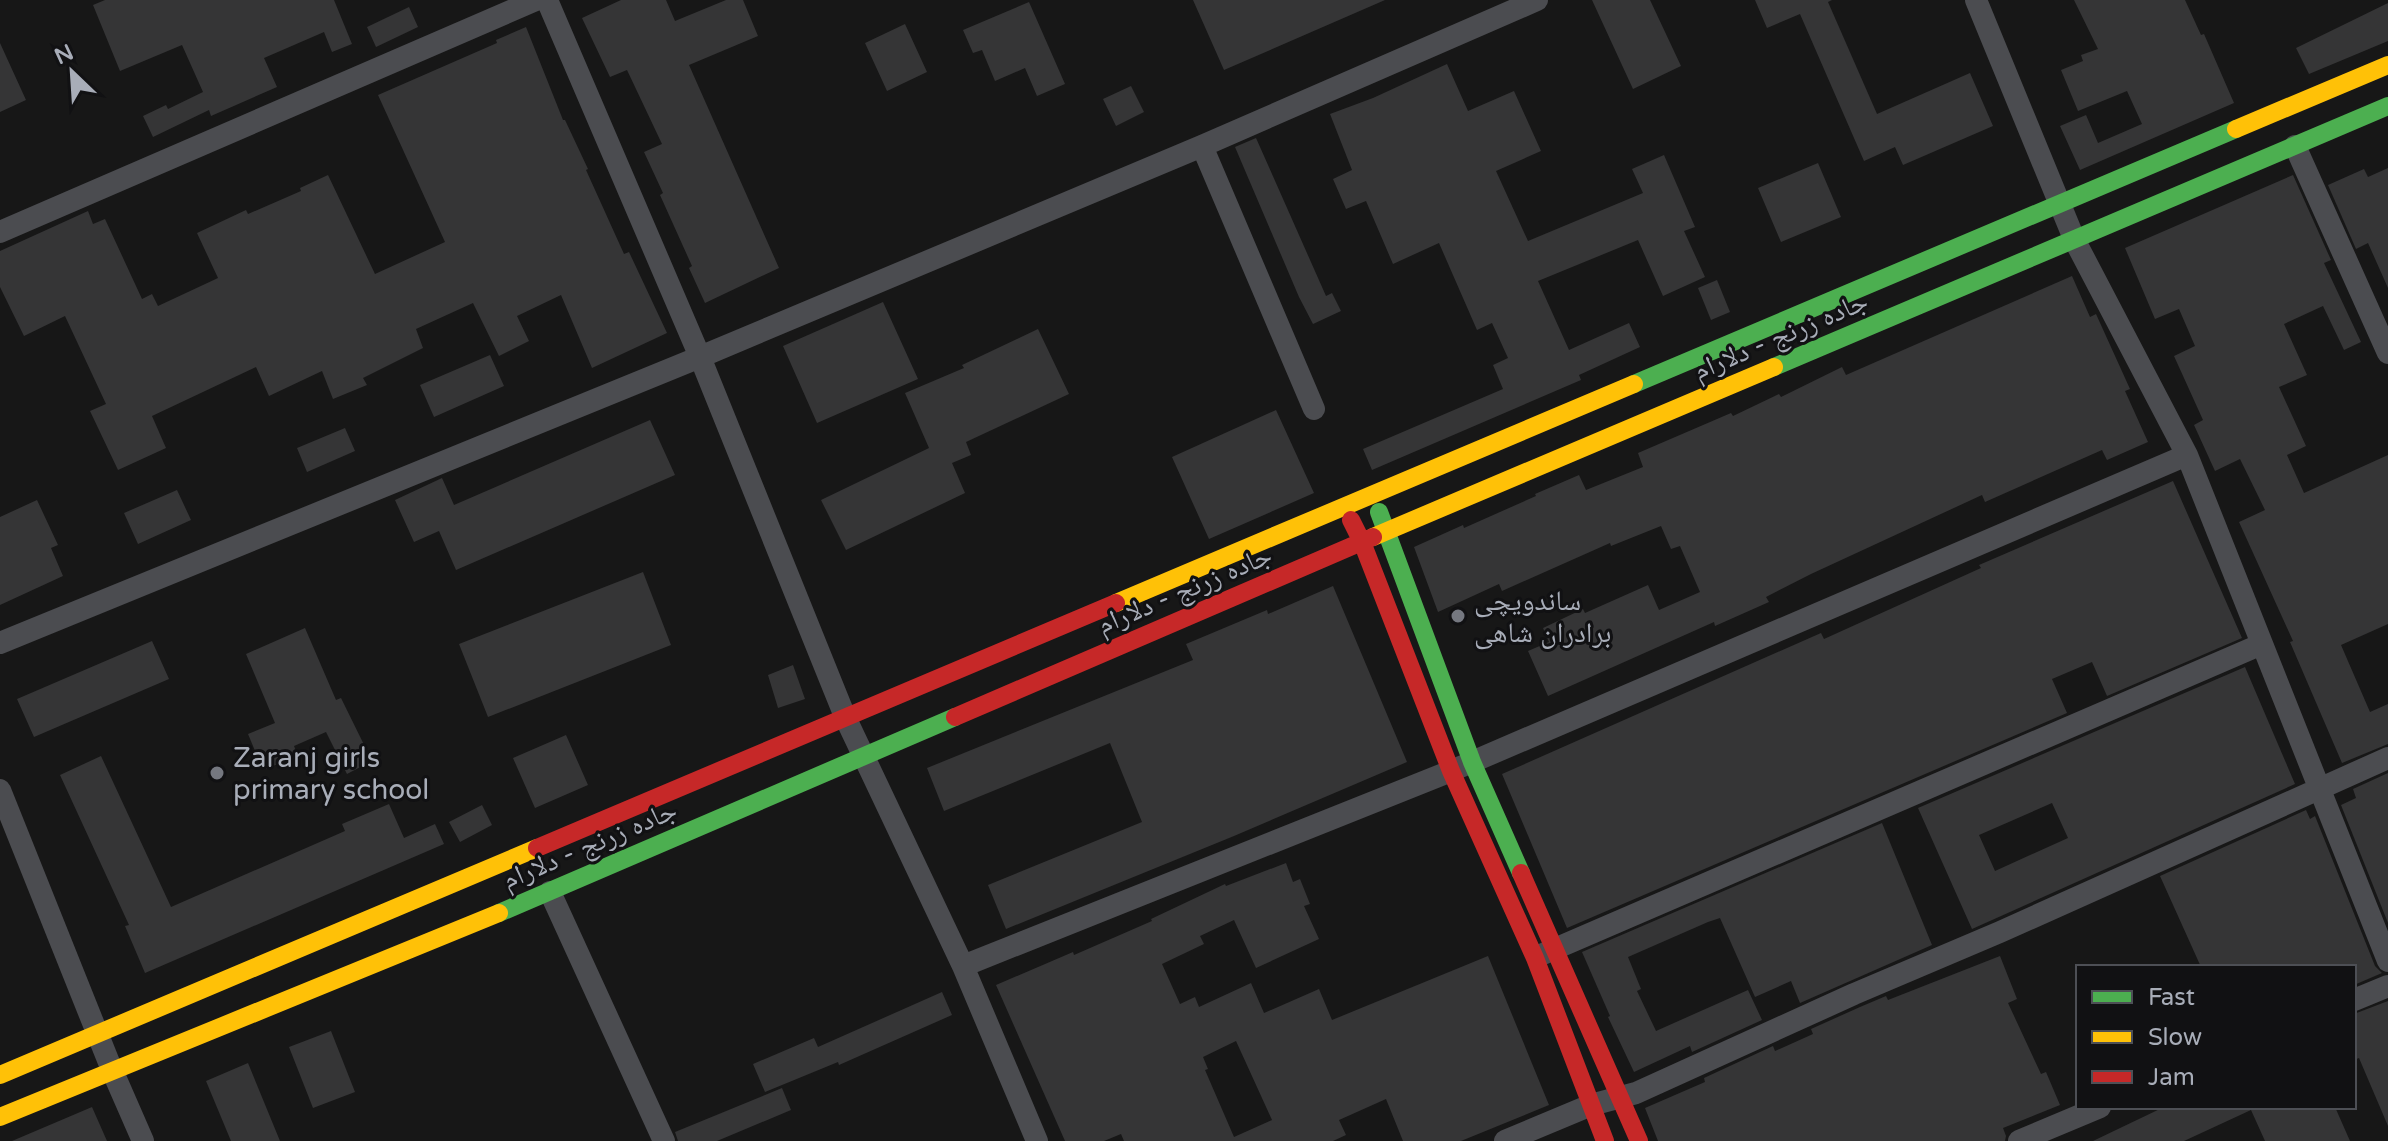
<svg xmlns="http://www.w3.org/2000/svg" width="2388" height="1141" viewBox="0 0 2388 1141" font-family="'Varela Round','Noto Naskh Arabic',sans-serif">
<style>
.building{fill:#353536;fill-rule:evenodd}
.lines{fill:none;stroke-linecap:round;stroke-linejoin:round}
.street{stroke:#4b4c50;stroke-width:22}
.fast{stroke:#4caf50;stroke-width:18}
.slow{stroke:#ffc107;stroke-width:18}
.jam{stroke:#c62828;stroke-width:18}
.poi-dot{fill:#757880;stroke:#111113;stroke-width:3}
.labels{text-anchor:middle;stroke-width:6;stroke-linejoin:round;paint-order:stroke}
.street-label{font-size:28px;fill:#a8adb8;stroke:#111113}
.poi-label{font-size:28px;fill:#a8adb8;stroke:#111113;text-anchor:start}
</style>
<rect width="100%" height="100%" fill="#171717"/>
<path class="building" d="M 105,0 L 334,0 L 352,44 L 332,52 L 324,32 L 264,58 L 277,87 L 211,116 L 209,110 L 153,137 L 143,116 L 166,105 L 168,109 L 203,92 L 182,45 L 120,71 L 93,5 Z
M 621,0 L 666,0 L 675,21 L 726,0 L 743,0 L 758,36 L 689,65 L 779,268 L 705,303 L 689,268 L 692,266 L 660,195 L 663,193 L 644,152 L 662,144 L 627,70 L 610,77 L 582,18 Z
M 1193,0 L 1385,0 L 1224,70 Z
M 1592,0 L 1650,0 L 1681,66 L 1633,89 Z
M 1755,0 L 1832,0 L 1828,2 L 1877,114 L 1970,73 L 1993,126 L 1903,165 L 1895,147 L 1864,161 L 1800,14 L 1767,28 Z
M 2074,0 L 2185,0 L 2201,35 L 2204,34 L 2234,103 L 2080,170 L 2060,126 L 2086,115 L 2098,143 L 2142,124 L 2127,91 L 2078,111 L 2061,70 L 2083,61 L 2081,55 L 2098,49 Z
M 1029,2 L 1065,84 L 1037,96 L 1025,68 L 995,81 L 982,50 L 973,53 L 963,30 Z
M 2388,3 L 2388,41 L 2309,74 L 2296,48 Z
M 409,7 L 418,27 L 376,47 L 367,27 Z
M 905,24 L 927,72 L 887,91 L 865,43 Z
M 526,27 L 563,120 L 565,120 L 588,169 L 586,170 L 624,254 L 629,252 L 667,333 L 592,368 L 561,295 L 517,316 L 529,341 L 499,356 L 473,303 L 416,329 L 423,348 L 363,378 L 367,385 L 333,399 L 322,371 L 269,396 L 256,367 L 152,416 L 166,448 L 118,470 L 90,411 L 106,404 L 65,316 L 24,336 L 0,287 L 0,251 L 88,211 L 93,224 L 105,219 L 142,299 L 152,294 L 158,306 L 218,278 L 197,233 L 246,210 L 248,214 L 301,191 L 300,188 L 328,175 L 375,274 L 445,242 L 378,95 L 497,43 L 496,40 Z
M 0,43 L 26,100 L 0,112 Z
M 1447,64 L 1468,111 L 1514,91 L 1541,151 L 1496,171 L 1528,241 L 1643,193 L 1632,169 L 1664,155 L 1695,227 L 1684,231 L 1705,277 L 1663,296 L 1638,240 L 1538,281 L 1569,350 L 1629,323 L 1640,347 L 1579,375 L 1581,380 L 1372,470 L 1363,449 L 1503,389 L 1493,365 L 1508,358 L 1492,323 L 1477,330 L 1439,243 L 1393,264 L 1366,201 L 1346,209 L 1333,179 L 1352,170 L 1330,114 L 1373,98 Z
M 1131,86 L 1144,112 L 1116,126 L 1103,99 Z
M 1256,138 L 1326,296 L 1332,293 L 1341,311 L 1313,324 L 1299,297 L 1235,147 Z
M 1818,163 L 1841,217 L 1781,242 L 1758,188 Z
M 2388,168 L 2388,288 L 2368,243 L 2356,249 L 2328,185 L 2364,169 L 2368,177 Z
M 2293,175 L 2331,260 L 2324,263 L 2361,342 L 2344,350 L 2323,306 L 2284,324 L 2307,375 L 2279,387 L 2306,446 L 2287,455 L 2304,493 L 2388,455 L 2388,624 L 2341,645 L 2370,712 L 2388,704 L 2388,744 L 2342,763 L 2290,642 L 2293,641 L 2239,522 L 2265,510 L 2240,459 L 2215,471 L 2194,425 L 2203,420 L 2174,356 L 2195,346 L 2179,309 L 2155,319 L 2125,248 Z
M 2072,276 L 2090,317 L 2096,314 L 2130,389 L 2125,391 L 2148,442 L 2107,460 L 2102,450 L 1985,502 L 1982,495 L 1811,574 L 1766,597 L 1769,602 L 1715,626 L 1714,622 L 1548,696 L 1528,651 L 1549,642 L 1543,628 L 1583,609 L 1585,613 L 1648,585 L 1659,610 L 1700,592 L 1680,546 L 1671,549 L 1661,526 L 1611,546 L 1610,543 L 1502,591 L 1499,584 L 1438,612 L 1414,547 L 1463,525 L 1464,528 L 1536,496 L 1535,494 L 1579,475 L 1586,490 L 1643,467 L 1638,453 L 1731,413 L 1733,416 L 1779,394 L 1781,397 L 1842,367 L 1846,375 Z
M 1717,280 L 1730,312 L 1711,320 L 1698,288 Z
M 883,302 L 918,379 L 817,423 L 783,346 Z
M 1038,329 L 1069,394 L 966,442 L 971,455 L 952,463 L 965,493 L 846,550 L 821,500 L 929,448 L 905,393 L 964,368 L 962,365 Z
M 490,355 L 504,386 L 434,417 L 420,385 Z
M 1276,410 L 1314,493 L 1209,539 L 1172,457 Z
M 650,420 L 675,475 L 456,570 L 439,531 L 414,542 L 395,500 L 442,478 L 454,505 Z
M 345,428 L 355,451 L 307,472 L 297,448 Z
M 2173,481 L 2242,638 L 2107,696 L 2092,662 L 2052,679 L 2067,713 L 1567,928 L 1502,774 L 1821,633 L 1824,639 L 1981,568 L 1979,565 Z
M 177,490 L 191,520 L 138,544 L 124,513 Z
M 37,500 L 58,545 L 51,548 L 63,576 L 0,605 L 0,517 Z
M 643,572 L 671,645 L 488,717 L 459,644 Z
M 1333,586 L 1407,762 L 1234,836 L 1006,929 L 988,885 L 1142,822 L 1110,743 L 944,811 L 927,768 L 1193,660 L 1186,644 L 1267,610 L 1268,614 Z
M 305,628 L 336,700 L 341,698 L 372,761 L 347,774 L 326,732 L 294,746 L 298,756 L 263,770 L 248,734 L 275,723 L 246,654 Z
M 152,641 L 169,679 L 34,737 L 17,699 Z
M 793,665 L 805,699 L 778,708 L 768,675 Z
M 2245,667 L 2295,784 L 1972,929 L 1918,808 ZM 2052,803 L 2068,838 L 1995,871 L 1979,835 Z
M 566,735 L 588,785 L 535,808 L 513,758 Z
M 101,756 L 171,907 L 345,831 L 342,824 L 389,804 L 404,838 L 435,824 L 444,844 L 145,973 L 125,926 L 129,925 L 60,775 Z
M 2388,773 L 2388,923 L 2341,805 L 2356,798 L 2353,789 Z
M 482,805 L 492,825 L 460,842 L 449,822 Z
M 2306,810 L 2310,819 L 2315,816 L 2375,966 L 2382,973 L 2354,985 L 2354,967 L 2201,967 L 2160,876 Z
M 1882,823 L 1932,945 L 1800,1003 L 1791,981 L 1755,997 L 1720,918 L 1708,922 L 1628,957 L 1641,989 L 1637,991 L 1656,1031 L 1748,990 L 1762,1020 L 1692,1052 L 1690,1046 L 1634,1072 L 1608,1017 L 1610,1016 L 1582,952 Z
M 1286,863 L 1293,882 L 1300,879 L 1310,904 L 1304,906 L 1319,939 L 1256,968 L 1234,920 L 1200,936 L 1204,944 L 1162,964 L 1180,1004 L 1195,997 L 1199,1007 L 1251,983 L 1264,1013 L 1319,989 L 1332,1020 L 1488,956 L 1549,1105 L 1461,1141 L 1403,1141 L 1386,1099 L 1339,1120 L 1346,1135 L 1333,1141 L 1124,1141 L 1121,1134 L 1104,1141 L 1065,1141 L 996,985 L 1073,952 L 1074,955 L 1152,921 L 1151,919 L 1225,884 L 1226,886 ZM 1236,1041 L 1272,1120 L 1234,1137 L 1205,1070 L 1208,1069 L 1203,1057 Z
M 2000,956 L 2017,999 L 2008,1003 L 2041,1074 L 2046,1072 L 2060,1105 L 2003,1128 L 2006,1136 L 2005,1141 L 1658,1141 L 1645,1108 L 1705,1082 L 1704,1078 L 1773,1046 L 1775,1051 L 1813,1034 L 1811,1029 L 1860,1007 L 1886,996 L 1888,1000 Z
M 942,992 L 952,1015 L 839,1065 L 838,1062 L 765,1092 L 753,1064 L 814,1038 L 818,1047 Z
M 2388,1001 L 2388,1126 L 2359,1058 L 2354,1060 L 2354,1014 Z
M 331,1031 L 355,1092 L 313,1108 L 289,1047 Z
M 248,1063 L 280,1141 L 231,1141 L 206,1081 Z
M 782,1088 L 791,1110 L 717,1141 L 678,1141 L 675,1132 Z
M 92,1107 L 107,1141 L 12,1141 Z
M 2164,1107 L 2335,1107 L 2350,1141 L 2265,1141 L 2251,1110 L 2184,1141 L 2093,1141 Z"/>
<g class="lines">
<path class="street" d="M 547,0 L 700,357 L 846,719 L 963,966 L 1037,1141
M 1976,0 L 2075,241 L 2187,455 L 2388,961
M 1202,146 L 1314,409
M 2295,146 L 2388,353
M 0,232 L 536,0
M 0,643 L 700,357 L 1202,146 L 1537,0
M 0,790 L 112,1070 L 143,1141
M 550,892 L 664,1141
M 1543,954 L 2262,644
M 963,966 L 1451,771 L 2187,455
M 2354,1000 L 2388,986
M 1505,1141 L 1591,1105 L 1636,1093 L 1854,994 L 2000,932 L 2388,758
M 2019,1141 L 2100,1107"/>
<path class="fast" d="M 1774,367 L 2388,106
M 1634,384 L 2236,129
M 1379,512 L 1472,762 L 1521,873
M 499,913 L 955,717"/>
<path class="slow" d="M 2236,129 L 2388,65
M 1373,537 L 1774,367
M 1116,603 L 1634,384
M 0,1075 L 537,848
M 0,1117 L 499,913"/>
<path class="jam" d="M 1351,520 L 1362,542 L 1451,771 L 1535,958 L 1605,1141
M 955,717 L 1373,537
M 537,848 L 1116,603
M 1521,873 L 1639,1141"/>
</g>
<g class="poi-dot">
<circle cx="1458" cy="616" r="8"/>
<circle cx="217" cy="773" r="8"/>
</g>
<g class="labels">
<g class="street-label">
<text transform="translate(1780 335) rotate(-23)" y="10">جاده زرنج - دلارام</text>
<text transform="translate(1184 589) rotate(-23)" y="10">جاده زرنج - دلارام</text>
<text transform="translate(589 844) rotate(-23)" y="10">جاده زرنج - دلارام</text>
</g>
<g class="poi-label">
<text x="1474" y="610">ساندویچی<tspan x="1474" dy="32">برادران شاهی</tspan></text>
<text x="233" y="767">Zaranj girls<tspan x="233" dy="32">primary school</tspan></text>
</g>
</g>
<rect x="2076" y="965" width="280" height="144" fill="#111113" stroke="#4d4f55" stroke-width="2"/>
<rect x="2092" y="991" width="40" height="12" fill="#4caf50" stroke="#4d4f55" stroke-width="2"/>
<text x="2148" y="1005" font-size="24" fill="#a8adb8">Fast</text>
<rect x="2092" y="1031" width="40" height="12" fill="#ffc107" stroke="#4d4f55" stroke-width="2"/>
<text x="2148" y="1045" font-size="24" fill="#a8adb8">Slow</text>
<rect x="2092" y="1071" width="40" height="12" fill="#c62828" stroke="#4d4f55" stroke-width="2"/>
<text x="2148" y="1085" font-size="24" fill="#a8adb8">Jam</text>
<g transform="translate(72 72) rotate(335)" stroke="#111113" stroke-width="6" paint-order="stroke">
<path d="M0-6L14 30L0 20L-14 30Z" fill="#a8adb8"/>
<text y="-12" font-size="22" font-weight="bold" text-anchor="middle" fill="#a8adb8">N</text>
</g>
</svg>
